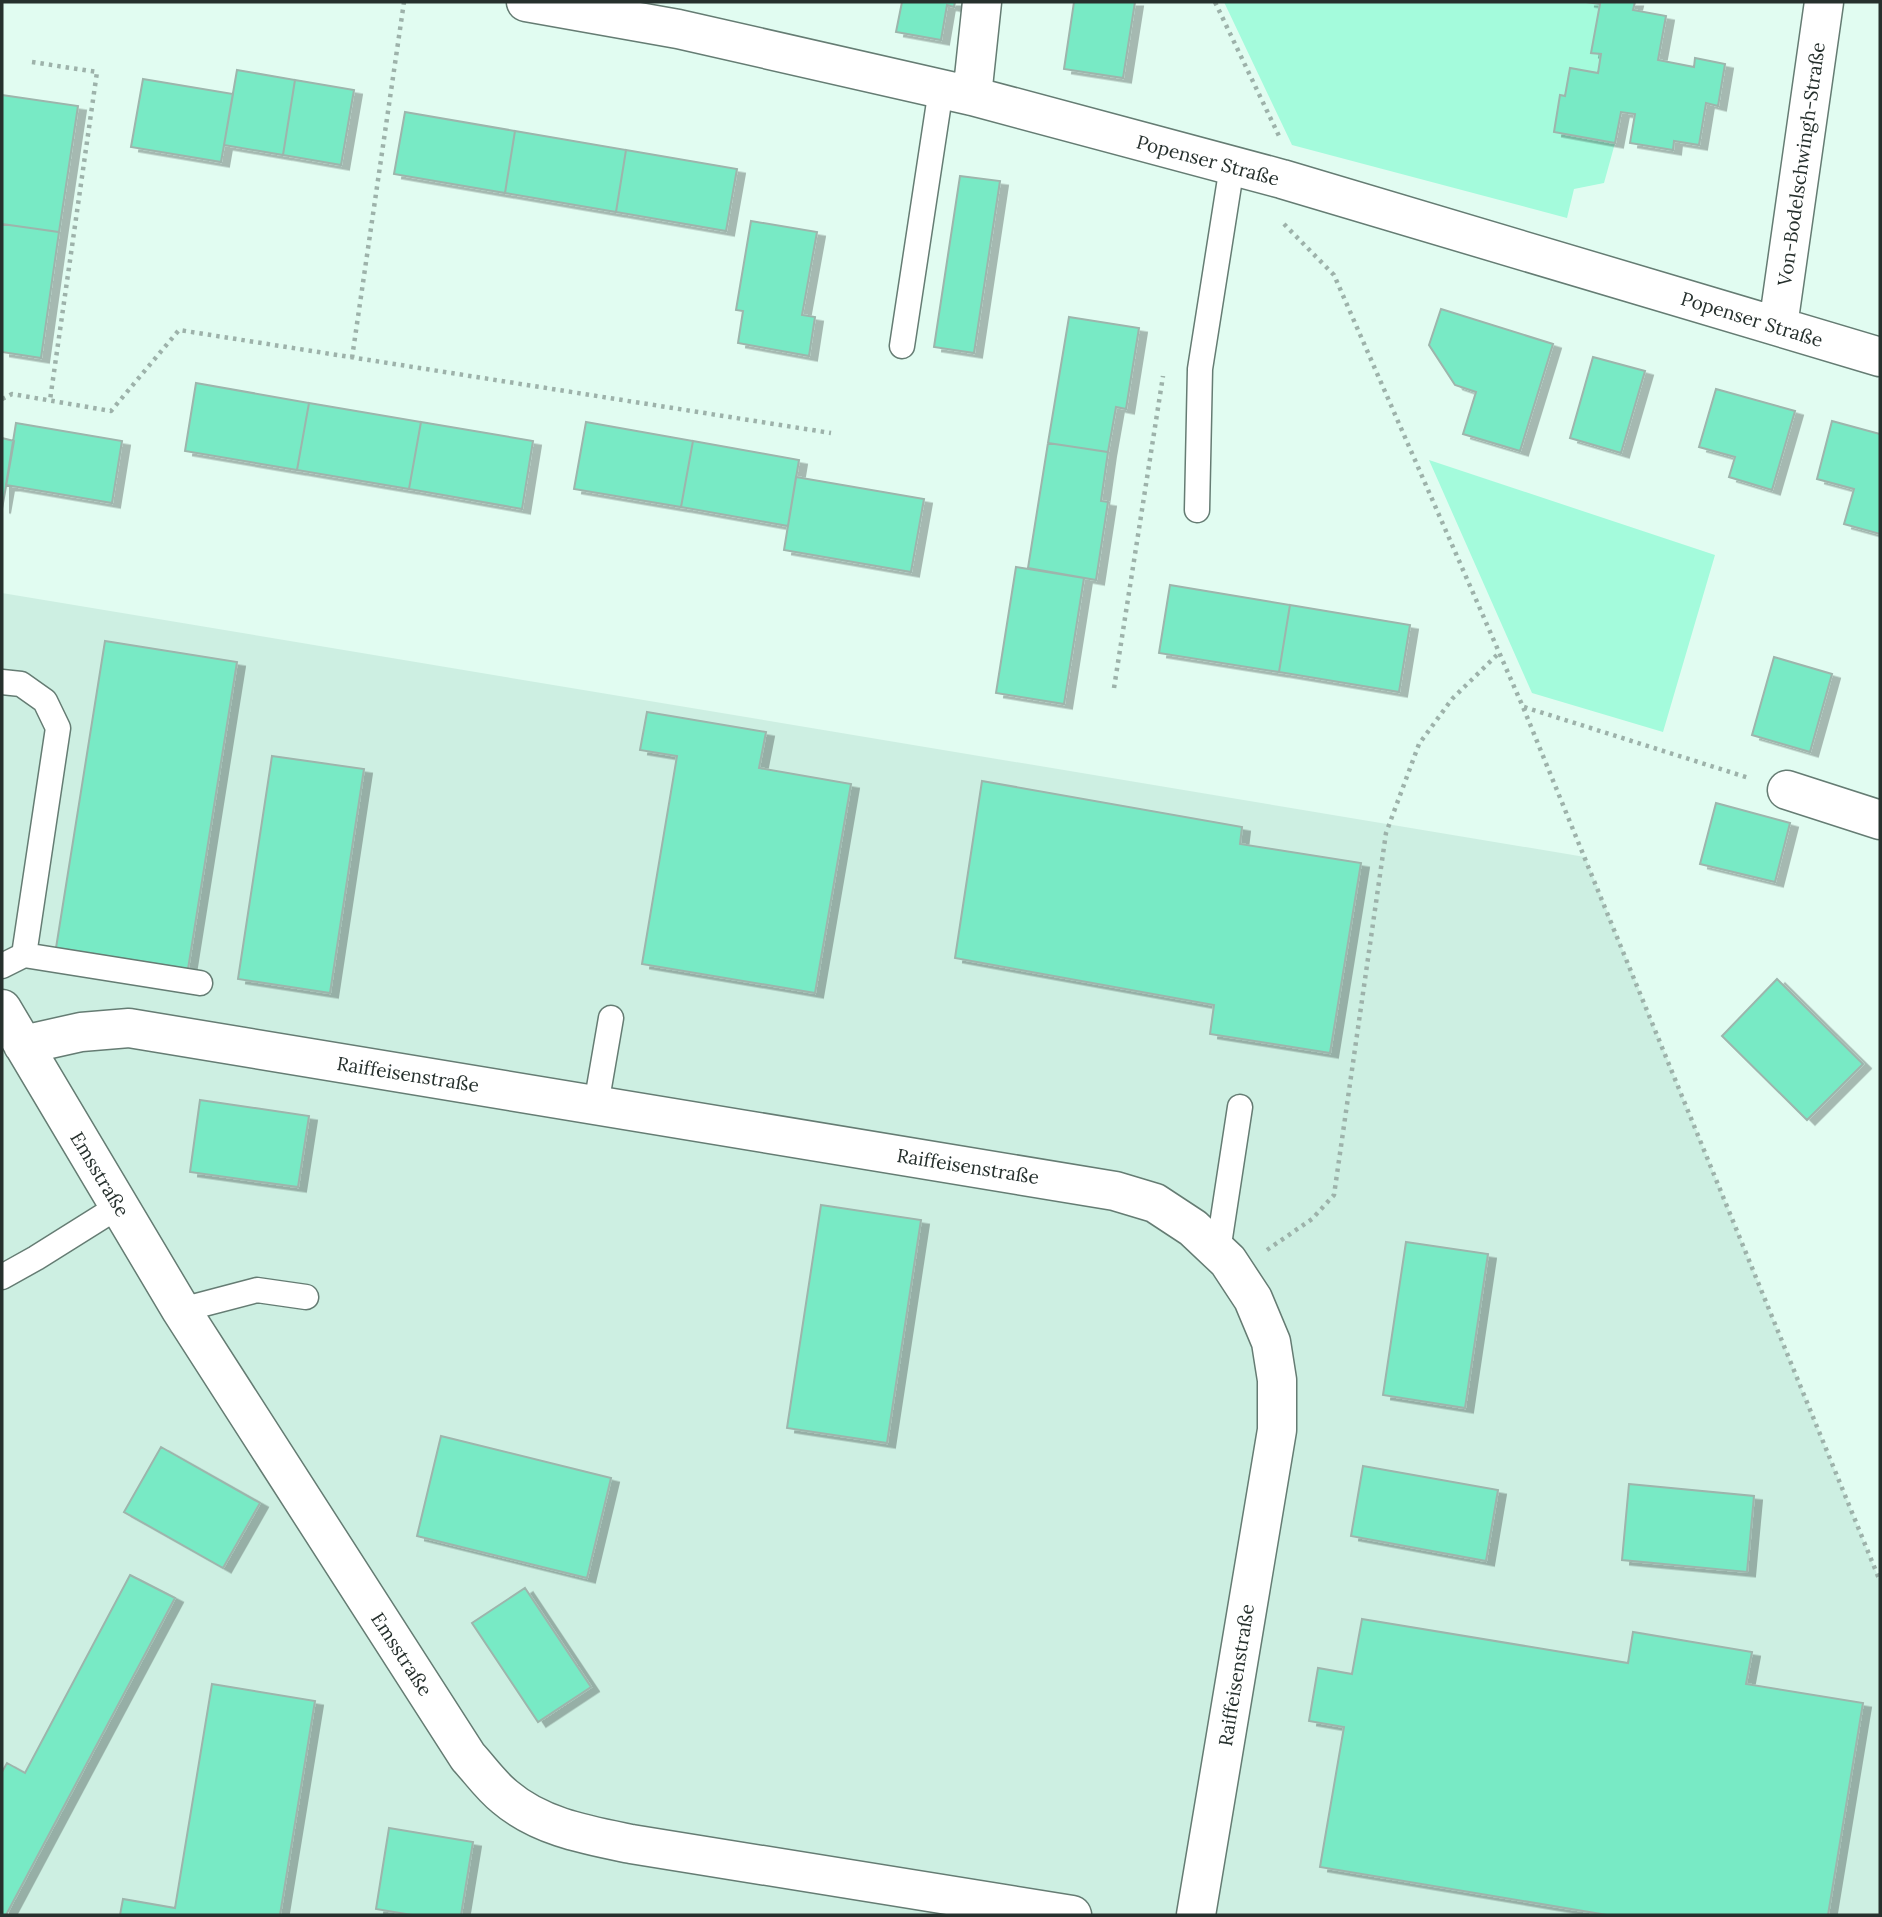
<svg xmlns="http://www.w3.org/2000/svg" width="1882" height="1917" viewBox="0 0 1882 1917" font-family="Lora,serif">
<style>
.built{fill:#cdefe2}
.green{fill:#a4fbdc}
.building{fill:#78eac5;stroke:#9db5ac;stroke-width:2;filter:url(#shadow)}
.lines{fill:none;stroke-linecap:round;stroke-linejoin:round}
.lane-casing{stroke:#657c73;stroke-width:27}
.street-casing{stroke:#657c73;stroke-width:41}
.path{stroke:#9db2aa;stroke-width:4.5;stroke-dasharray:3.5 5;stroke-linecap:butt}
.lane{stroke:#fff;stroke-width:24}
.street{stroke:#fff;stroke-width:38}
.labels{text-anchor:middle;stroke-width:5;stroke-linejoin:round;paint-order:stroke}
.street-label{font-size:19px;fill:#26302d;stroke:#fff}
</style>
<defs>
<filter id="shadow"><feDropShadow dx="8" dy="4.5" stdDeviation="0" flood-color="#0004"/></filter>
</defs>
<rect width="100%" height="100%" fill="#e1fcf1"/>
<path class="built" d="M 2,593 L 1585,857 L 1880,1581 L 1880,1915 L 2,1915 Z"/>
<path class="green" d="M 1224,2 L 1586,2 L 1600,4 L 1591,52 L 1601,54 L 1598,73 L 1570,68 L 1565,96 L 1560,95 L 1554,132 L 1615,143 L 1604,183 L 1574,189 L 1567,218 L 1292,145 Z
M 1429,460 L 1715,555 L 1663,732 L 1532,693 Z"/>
<path class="building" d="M 902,2 L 955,2 L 954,7 L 947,5 L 941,40 L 896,32 Z
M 1074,2 L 1135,2 L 1123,78 L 1064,69 Z
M 1586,2 L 1635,2 L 1633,10 L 1666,16 L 1658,60 L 1694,67 L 1695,58 L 1725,64 L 1718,106 L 1706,103 L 1699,145 L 1674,141 L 1673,150 L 1630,143 L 1635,114 L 1621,112 L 1615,143 L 1554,132 L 1560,95 L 1565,96 L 1570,68 L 1598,73 L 1601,54 L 1591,53 L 1600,4 Z
M 237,70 L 295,80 L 283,155 L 224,145 Z
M 143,79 L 233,94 L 221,162 L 131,147 Z
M 295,80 L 354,90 L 341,165 L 283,155 Z
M 2,95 L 78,106 L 59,232 L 2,224 Z
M 405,112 L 515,131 L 505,193 L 394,174 Z
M 515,131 L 626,150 L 616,212 L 505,193 Z
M 626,150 L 737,169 L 726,231 L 616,212 Z
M 960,176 L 1000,181 L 974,353 L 934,347 Z
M 751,221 L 817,232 L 802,315 L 815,317 L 809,356 L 738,343 L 743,311 L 736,310 Z
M 2,224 L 59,232 L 41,358 L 2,352 Z
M 1441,309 L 1553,344 L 1520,451 L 1463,434 L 1476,392 L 1455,385 L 1429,345 Z
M 1069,317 L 1139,328 L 1126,409 L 1116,407 L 1108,452 L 1048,443 Z
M 1593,357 L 1645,371 L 1621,453 L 1570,438 Z
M 196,383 L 309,403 L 297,470 L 185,451 Z
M 1716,389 L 1795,411 L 1772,490 L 1729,477 L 1735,457 L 1699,447 Z
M 309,403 L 421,422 L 409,489 L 297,470 Z
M 1832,421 L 1880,434 L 1880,534 L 1844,524 L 1854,489 L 1817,479 Z
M 421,422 L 533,441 L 522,509 L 409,489 Z
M 586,422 L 693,441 L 681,507 L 574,489 Z
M 16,423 L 122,441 L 112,503 L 6,485 Z
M 2,438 L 14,441 L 2,509 Z
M 693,441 L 799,460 L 788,526 L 681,507 Z
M 1048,443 L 1108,452 L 1101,501 L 1108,502 L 1096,580 L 1028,568 Z
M 796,477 L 924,499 L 911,572 L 784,550 Z
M 1016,567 L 1084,578 L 1064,704 L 996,693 Z
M 1170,585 L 1290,605 L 1279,672 L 1159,653 Z
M 1290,605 L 1410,625 L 1399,692 L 1279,672 Z
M 105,641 L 237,662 L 188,969 L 56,948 Z
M 1774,657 L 1832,674 L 1810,752 L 1752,735 Z
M 647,712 L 766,732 L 759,768 L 851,784 L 815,993 L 642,964 L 677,756 L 640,750 Z
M 272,756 L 364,769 L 330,993 L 238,979 Z
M 982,781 L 1242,827 L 1240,844 L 1361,863 L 1330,1053 L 1210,1034 L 1214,1005 L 955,958 Z
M 1716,803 L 1790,823 L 1775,882 L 1700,864 Z
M 1777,979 L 1863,1064 L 1807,1120 L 1722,1036 Z
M 200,1100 L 309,1116 L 298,1187 L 190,1172 Z
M 821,1205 L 921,1220 L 887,1443 L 787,1428 Z
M 1406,1242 L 1488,1254 L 1465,1408 L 1383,1395 Z
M 441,1436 L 611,1478 L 587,1578 L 417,1536 Z
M 161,1447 L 260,1503 L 223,1568 L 124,1512 Z
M 1363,1466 L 1498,1490 L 1486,1561 L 1351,1536 Z
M 1629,1484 L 1754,1496 L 1747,1572 L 1622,1560 Z
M 130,1575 L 175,1598 L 6,1915 L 2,1915 L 2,1772 L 7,1763 L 25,1773 Z
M 525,1588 L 591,1687 L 538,1722 L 472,1623 Z
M 1362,1619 L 1628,1663 L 1633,1632 L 1752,1652 L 1746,1684 L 1863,1703 L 1828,1915 L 1607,1915 L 1320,1867 L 1344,1727 L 1309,1721 L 1318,1668 L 1352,1674 Z
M 212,1684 L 315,1701 L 280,1915 L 120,1915 L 123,1899 L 175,1908 Z
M 389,1828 L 473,1842 L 461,1915 L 412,1915 L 376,1909 Z"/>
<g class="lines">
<g class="lane-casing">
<path id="lane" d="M 902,346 L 941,89
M 1197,510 L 1200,369 L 1232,166
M 2,682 L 21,684 L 45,701 L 58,728 L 24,955 L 2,966
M 24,955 L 200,983
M 596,1105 L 611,1018
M 1218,1251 L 1240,1107
M 2,1277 L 36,1258 L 119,1206
M 181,1310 L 257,1290 L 306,1297"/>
</g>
<g class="street-casing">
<path id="street" d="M 526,2 L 678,29 L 972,96 L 1282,179 L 1880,357
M 972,96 L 982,2
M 1778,326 L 1824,2
M 1787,790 L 1880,820
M 2,1009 L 181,1310 L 468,1757 C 480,1770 491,1786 505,1797 C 540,1827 587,1835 631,1844 L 1072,1915
M 23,1045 L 81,1032 L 129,1028 L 1115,1191 L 1155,1203 L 1193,1228 L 1228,1261 L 1253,1299 L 1271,1342 L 1277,1380 L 1277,1430 L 1196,1915"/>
</g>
<path class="path" d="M 1215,2 L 1279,136
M 32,62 L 97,72 L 50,400
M 1284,224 L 1334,275 L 1523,707 L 1880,1581
M 352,358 L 404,2
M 2,399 L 12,394 L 111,411 L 179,330 L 831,433
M 1114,688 L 1163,376
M 1524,707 L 1749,778
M 1267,1250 L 1312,1219 L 1334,1195 L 1386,833 L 1419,744 L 1452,699 L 1500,652"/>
<use href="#lane" class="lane"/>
<use href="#street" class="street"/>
</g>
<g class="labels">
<g class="street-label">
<text transform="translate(1208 160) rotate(15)" y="7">Popenser Straße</text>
<text transform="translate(1801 164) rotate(-82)" y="7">Von-Bodelschwingh-Straße</text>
<text transform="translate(1752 319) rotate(17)" y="7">Popenser Straße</text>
<text transform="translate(408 1074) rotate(9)" y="7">Raiffeisenstraße</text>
<text transform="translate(968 1166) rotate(9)" y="7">Raiffeisenstraße</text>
<text transform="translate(100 1174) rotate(59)" y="7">Emsstraße</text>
<text transform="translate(402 1654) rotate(57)" y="7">Emsstraße</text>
<text transform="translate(1236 1675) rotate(-81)" y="7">Raiffeisenstraße</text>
</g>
</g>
<rect width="1882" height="1917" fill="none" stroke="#26302d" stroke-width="7"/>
</svg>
